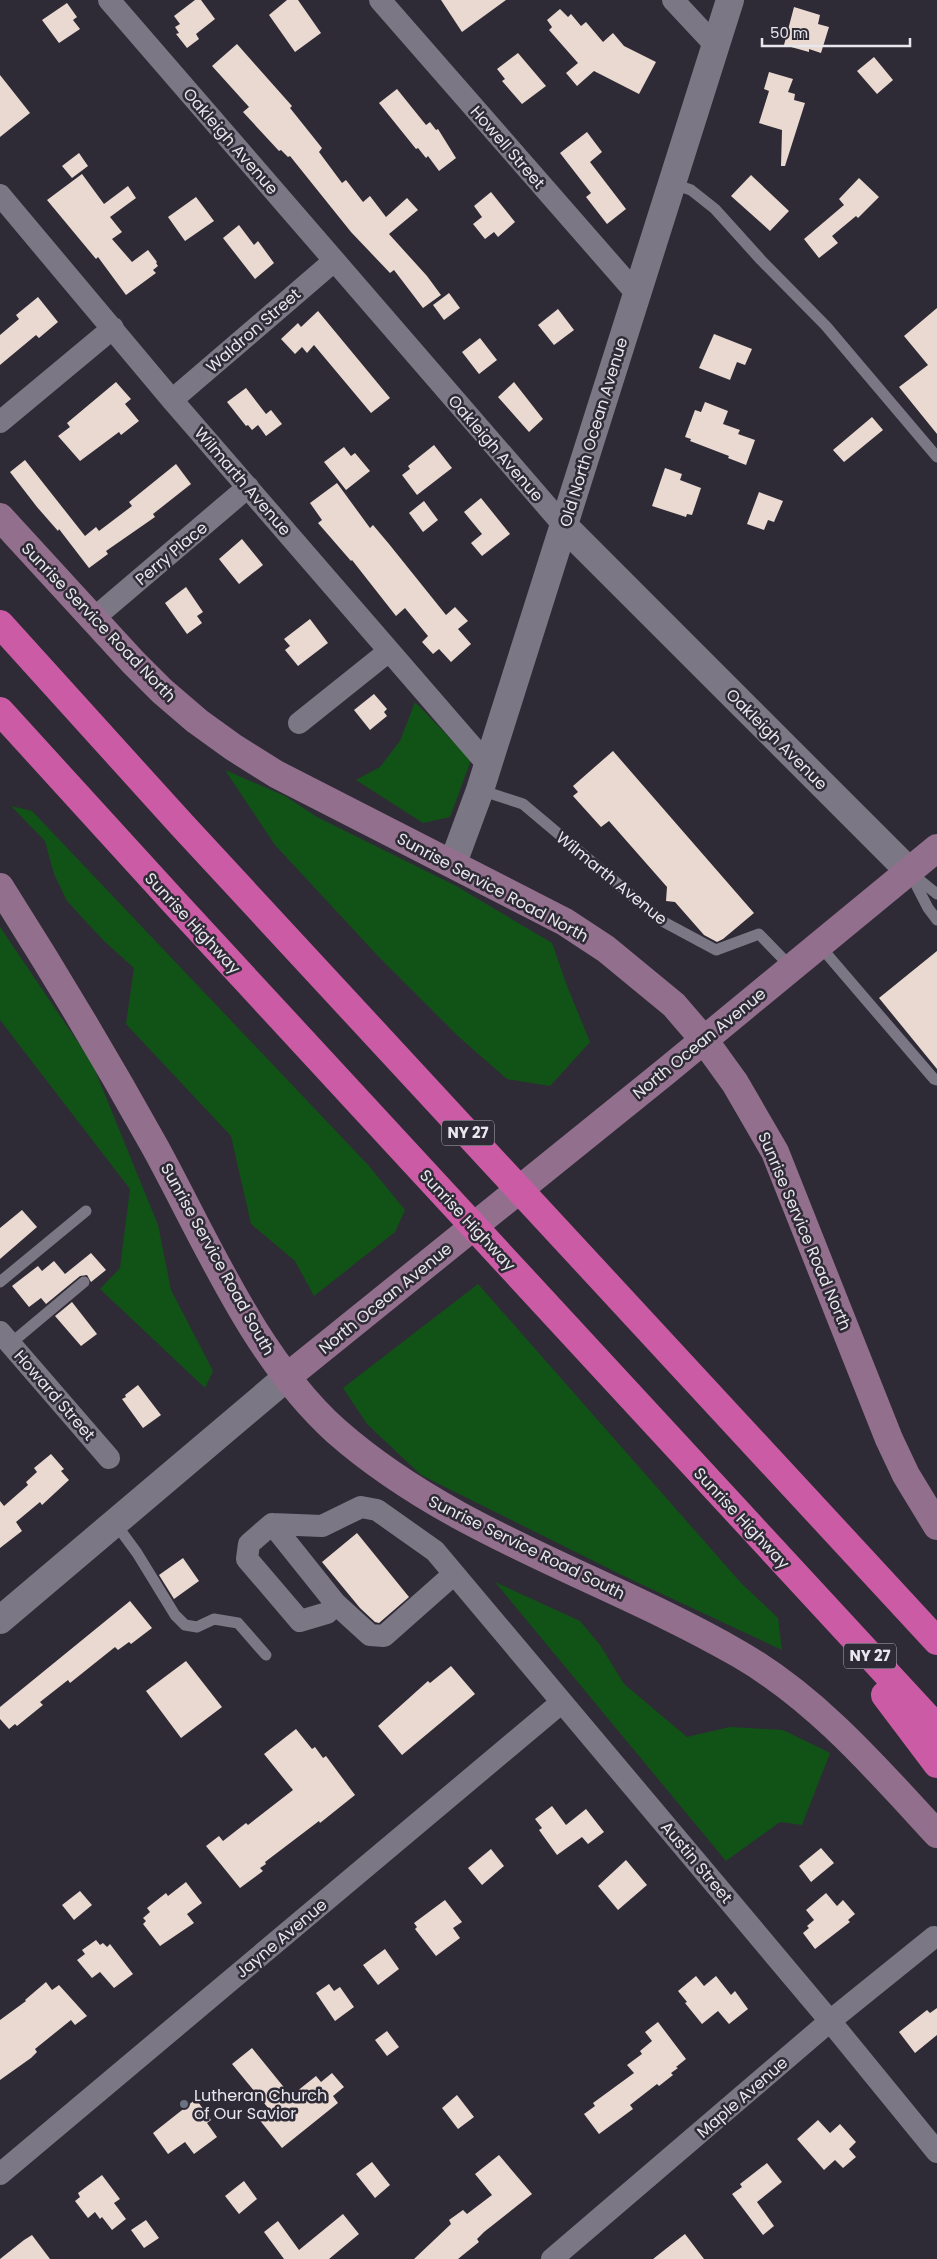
<svg xmlns="http://www.w3.org/2000/svg" width="937" height="2259" viewBox="0 0 937 2259" font-family="Poppins,sans-serif">
<style>
.green{fill:#115316}
.building{fill:#e9d9d0}
.lines{fill:none;stroke-linecap:round;stroke-linejoin:round}
.service{stroke:#7b7784;stroke-width:11}
.minor{stroke:#7b7784;stroke-width:22}
.tertiary{stroke:#7b7784;stroke-width:28}
.secondary{stroke:#936f8e;stroke-width:28}
.motorway{stroke:#cc5ba5;stroke-width:28}
.worship-dot{fill:#6b7280;stroke:#2f2b36;stroke-width:2}
.labels{text-anchor:middle;stroke-width:5;stroke-linejoin:round;paint-order:stroke}
.shield{fill:#2f2b36;stroke:#b1afb7;stroke-width:1}
.shield-label{font-size:15px;font-weight:bold;fill:#e9e7ee}
.street-label{font-size:16px;fill:#e9e7ee;stroke:#2f2b36}
.poi-label{font-size:16px;fill:#e9e7ee;stroke:#2f2b36;text-anchor:start}
</style>
<rect width="100%" height="100%" fill="#2f2b36"/>
<path class="green" d="M 415,702 L 471,760 L 450,817 L 423,823 L 356,780 L 380,767 L 400,741 Z
M 225,770 L 285,796 L 317,817 L 456,886 L 552,943 L 567,986 L 590,1042 L 550,1086 L 507,1079 L 460,1038 L 378,956 L 275,845 Z
M 11,806 L 32,811 L 369,1166 L 405,1210 L 395,1232 L 314,1296 L 295,1261 L 251,1224 L 231,1136 L 126,1024 L 134,968 L 103,940 L 67,901 L 54,874 L 45,841 Z
M 0,927 L 92,1063 L 158,1225 L 171,1290 L 213,1371 L 205,1388 L 100,1289 L 120,1268 L 130,1189 L 0,1020 Z
M 478,1284 L 741,1583 L 778,1618 L 782,1650 L 630,1579 L 421,1475 L 367,1424 L 343,1388 Z
M 495,1582 L 580,1621 L 600,1645 L 624,1684 L 687,1737 L 730,1727 L 783,1730 L 830,1753 L 802,1825 L 780,1822 L 726,1861 Z"/>
<path class="building" d="M 195,0 L 201,0 L 215,19 L 196,34 L 199,39 L 187,48 L 176,34 L 179,33 L 175,27 L 180,24 L 174,16 Z
M 287,0 L 298,0 L 321,33 L 295,52 L 269,15 Z
M 441,0 L 506,0 L 462,32 Z
M 67,3 L 77,17 L 73,20 L 80,29 L 59,43 L 42,20 Z
M 794,7 L 820,15 L 818,24 L 829,27 L 821,53 L 809,49 L 809,52 L 784,45 Z
M 560,9 L 568,17 L 571,14 L 581,26 L 586,22 L 603,42 L 613,33 L 624,46 L 656,62 L 639,94 L 594,71 L 577,86 L 566,73 L 578,63 L 549,30 L 552,27 L 547,20 Z
M 237,44 L 292,106 L 290,108 L 322,148 L 319,152 L 342,183 L 346,180 L 363,202 L 370,196 L 386,217 L 407,198 L 418,210 L 389,234 L 427,276 L 441,295 L 423,308 L 394,270 L 390,273 L 351,232 L 290,156 L 288,157 L 281,150 L 279,151 L 243,112 L 249,107 L 212,66 Z
M 518,53 L 546,86 L 522,104 L 502,81 L 505,79 L 497,69 Z
M 874,57 L 893,80 L 877,94 L 857,71 Z
M 769,72 L 793,79 L 788,92 L 795,94 L 794,100 L 805,103 L 785,166 L 781,166 L 782,130 L 759,123 L 769,91 L 764,89 Z
M 0,75 L 30,113 L 0,137 Z
M 397,89 L 426,125 L 430,122 L 436,130 L 438,129 L 456,158 L 439,171 L 428,156 L 426,158 L 418,148 L 416,149 L 379,103 Z
M 587,132 L 602,152 L 590,162 L 626,209 L 607,224 L 586,197 L 591,193 L 560,153 Z
M 79,153 L 88,166 L 72,178 L 62,166 Z
M 82,174 L 104,204 L 128,186 L 136,198 L 110,217 L 122,232 L 112,239 L 132,262 L 148,250 L 157,262 L 156,263 L 158,266 L 153,270 L 156,273 L 126,295 L 98,257 L 96,259 L 47,200 Z
M 751,175 L 789,211 L 770,231 L 731,196 Z
M 859,178 L 879,197 L 858,218 L 856,216 L 832,236 L 838,243 L 819,258 L 804,239 L 844,205 L 839,199 Z
M 491,192 L 515,222 L 498,237 L 494,232 L 485,239 L 473,224 L 482,217 L 474,206 Z
M 196,197 L 214,221 L 185,241 L 168,217 Z
M 239,225 L 254,245 L 258,241 L 274,263 L 255,279 L 223,238 Z
M 449,293 L 460,308 L 444,320 L 433,305 Z
M 38,297 L 58,322 L 39,338 L 36,335 L 0,365 L 0,335 L 19,319 L 16,315 Z
M 937,308 L 937,434 L 899,387 L 928,365 L 904,336 Z
M 558,309 L 574,330 L 554,345 L 538,325 Z
M 318,311 L 390,398 L 371,413 L 314,345 L 307,353 L 302,347 L 295,354 L 281,339 L 298,323 L 301,327 Z
M 714,334 L 752,349 L 745,365 L 737,362 L 730,380 L 699,368 Z
M 480,338 L 497,360 L 479,374 L 462,352 Z
M 116,382 L 131,399 L 125,404 L 139,421 L 121,435 L 119,432 L 80,461 L 58,436 L 70,427 L 67,423 Z
M 514,382 L 543,419 L 529,432 L 498,397 Z
M 246,388 L 266,414 L 271,410 L 282,424 L 266,436 L 258,425 L 252,430 L 248,425 L 246,426 L 227,402 Z
M 705,402 L 728,411 L 723,424 L 740,430 L 738,434 L 755,440 L 746,465 L 728,458 L 729,456 L 690,441 L 691,439 L 685,437 L 695,410 L 701,412 Z
M 872,417 L 883,430 L 844,462 L 833,450 Z
M 434,445 L 452,468 L 417,495 L 402,475 L 410,469 L 408,466 Z
M 344,447 L 351,456 L 355,453 L 370,471 L 346,490 L 324,462 Z
M 25,460 L 85,536 L 96,527 L 99,531 L 132,506 L 129,502 L 176,464 L 191,484 L 153,514 L 155,517 L 106,551 L 108,554 L 89,568 L 59,529 L 58,531 L 37,507 L 10,472 Z
M 665,468 L 682,474 L 680,480 L 701,488 L 692,515 L 687,514 L 686,517 L 652,506 Z
M 337,483 L 370,528 L 373,525 L 389,544 L 446,615 L 455,607 L 468,621 L 458,629 L 471,644 L 451,662 L 439,649 L 433,654 L 422,642 L 428,636 L 405,608 L 396,616 L 352,560 L 351,561 L 318,523 L 322,520 L 310,503 Z
M 759,492 L 783,501 L 774,522 L 768,520 L 764,530 L 747,524 Z
M 481,498 L 510,534 L 482,556 L 471,543 L 482,534 L 464,512 Z
M 424,501 L 438,520 L 423,532 L 409,513 Z
M 242,539 L 263,565 L 239,584 L 219,559 Z
M 186,587 L 203,612 L 197,616 L 202,623 L 187,634 L 165,603 Z
M 310,619 L 328,643 L 298,666 L 285,650 L 290,646 L 284,639 Z
M 374,694 L 387,709 L 384,712 L 387,716 L 370,730 L 354,710 Z
M 613,751 L 754,913 L 723,939 L 717,942 L 704,935 L 675,902 L 666,901 L 667,887 L 609,821 L 601,827 L 573,796 L 578,792 L 573,786 Z
M 937,951 L 937,1069 L 879,998 Z
M 22,1210 L 37,1227 L 0,1259 L 0,1228 Z
M 91,1253 L 106,1270 L 91,1282 L 87,1275 L 80,1276 L 46,1304 L 41,1298 L 29,1307 L 12,1286 L 38,1266 L 42,1271 L 54,1261 L 65,1274 Z
M 72,1302 L 97,1334 L 81,1346 L 55,1316 Z
M 138,1385 L 161,1415 L 143,1428 L 122,1399 L 126,1397 L 125,1395 Z
M 51,1454 L 64,1469 L 61,1471 L 69,1480 L 42,1505 L 40,1502 L 16,1522 L 22,1531 L 0,1548 L 0,1501 L 4,1506 L 28,1485 L 26,1482 L 37,1472 L 34,1468 Z
M 357,1533 L 409,1597 L 379,1623 L 375,1622 L 360,1608 L 322,1562 Z
M 183,1558 L 199,1581 L 174,1599 L 159,1575 Z
M 130,1601 L 152,1628 L 131,1644 L 129,1642 L 118,1650 L 115,1647 L 70,1683 L 68,1680 L 40,1702 L 43,1705 L 17,1726 L 15,1724 L 9,1729 L 0,1719 L 0,1707 Z
M 186,1661 L 222,1707 L 181,1738 L 146,1691 Z
M 451,1666 L 475,1694 L 402,1755 L 378,1726 L 428,1681 L 430,1683 Z
M 296,1729 L 312,1749 L 315,1747 L 323,1758 L 326,1756 L 355,1795 L 320,1823 L 319,1821 L 265,1862 L 266,1864 L 260,1868 L 263,1871 L 240,1888 L 206,1846 L 219,1836 L 223,1841 L 246,1823 L 248,1825 L 293,1790 L 264,1754 Z
M 552,1806 L 566,1825 L 586,1809 L 604,1832 L 588,1844 L 582,1837 L 557,1855 L 539,1830 L 542,1828 L 535,1819 Z
M 821,1848 L 834,1863 L 811,1882 L 799,1866 Z
M 491,1849 L 504,1866 L 482,1885 L 468,1868 Z
M 626,1860 L 647,1885 L 618,1910 L 598,1886 Z
M 186,1882 L 202,1903 L 187,1914 L 194,1923 L 160,1946 L 143,1924 L 146,1921 L 143,1918 L 150,1912 L 147,1908 L 166,1893 L 168,1896 Z
M 80,1891 L 92,1905 L 74,1920 L 62,1905 Z
M 826,1893 L 837,1906 L 843,1900 L 855,1914 L 848,1920 L 850,1922 L 815,1949 L 803,1933 L 809,1928 L 807,1926 L 814,1920 L 806,1910 Z
M 445,1900 L 462,1922 L 453,1928 L 460,1938 L 436,1956 L 415,1929 L 417,1927 L 414,1923 Z
M 96,1940 L 100,1945 L 103,1943 L 107,1947 L 110,1944 L 133,1974 L 114,1988 L 100,1972 L 92,1978 L 77,1960 L 85,1954 L 82,1950 Z
M 385,1949 L 399,1969 L 378,1985 L 363,1965 Z
M 696,1976 L 704,1986 L 716,1976 L 731,1995 L 735,1991 L 748,2009 L 729,2024 L 718,2011 L 702,2024 L 685,2003 L 687,2002 L 678,1991 Z
M 46,1982 L 52,1990 L 59,1985 L 87,2016 L 75,2025 L 71,2020 L 35,2049 L 37,2052 L 31,2058 L 0,2080 L 0,2020 L 26,2001 L 25,2000 Z
M 329,1984 L 334,1991 L 340,1987 L 354,2007 L 335,2021 L 316,1993 Z
M 937,2008 L 937,2035 L 915,2053 L 899,2032 L 927,2010 L 930,2013 Z
M 658,2022 L 686,2059 L 676,2067 L 678,2068 L 671,2073 L 673,2075 L 659,2086 L 657,2084 L 630,2105 L 633,2109 L 599,2134 L 584,2114 L 595,2106 L 593,2103 L 634,2073 L 627,2065 L 642,2054 L 640,2051 L 652,2041 L 645,2032 Z
M 387,2031 L 399,2047 L 387,2056 L 375,2040 Z
M 252,2048 L 291,2096 L 316,2076 L 321,2082 L 332,2073 L 344,2087 L 333,2096 L 338,2103 L 282,2148 L 258,2118 L 269,2109 L 232,2064 Z
M 457,2095 L 474,2117 L 458,2129 L 442,2108 Z
M 196,2099 L 211,2120 L 207,2123 L 217,2137 L 194,2154 L 185,2142 L 168,2154 L 153,2133 Z
M 818,2120 L 830,2133 L 840,2124 L 856,2142 L 849,2149 L 856,2157 L 843,2168 L 835,2160 L 824,2170 L 797,2139 Z
M 499,2155 L 532,2194 L 484,2232 L 477,2239 L 479,2242 L 458,2259 L 414,2259 L 451,2224 L 449,2220 L 463,2210 L 467,2214 L 492,2195 L 475,2174 Z
M 372,2162 L 390,2185 L 375,2198 L 356,2174 Z
M 767,2163 L 782,2182 L 757,2202 L 774,2226 L 763,2235 L 732,2194 L 742,2187 L 740,2184 Z
M 102,2175 L 120,2199 L 114,2203 L 126,2219 L 112,2230 L 102,2217 L 100,2219 L 95,2212 L 88,2218 L 75,2201 L 80,2197 L 78,2193 Z
M 244,2181 L 257,2199 L 239,2214 L 225,2196 Z
M 343,2214 L 359,2234 L 329,2259 L 284,2259 L 264,2232 L 278,2221 L 299,2250 Z
M 146,2220 L 159,2238 L 144,2248 L 131,2230 Z
M 685,2234 L 704,2259 L 653,2259 L 672,2244 Z
M 32,2235 L 50,2259 L 0,2259 L 24,2240 Z"/>
<g class="lines">
<path class="service" d="M 671,183 L 691,190 L 715,209 L 761,260 L 826,326 L 937,457
M 480,790 L 523,804 L 662,921 L 716,950 L 759,934 L 791,967
M 909,871 L 928,908 L 937,920
M 912,874 L 937,894
M 819,945 L 934,1079 L 937,1080
M 0,1282 L 86,1211
M 10,1344 L 84,1282
M 115,1523 L 137,1553 L 175,1615 L 185,1625 L 197,1627 L 214,1619 L 238,1623 L 266,1655"/>
<path class="minor" d="M 109,0 L 565,527
M 380,0 L 636,293
M 673,0 L 715,45
M 0,195 L 172,400 L 488,765
M 172,400 L 334,261
M 0,422 L 113,328
M 93,619 L 248,487
M 299,723 L 389,651
M 0,1332 L 109,1458
M 272,1524 L 336,1604 L 370,1635 L 384,1636 L 454,1574
M 336,1604 L 327,1613 L 300,1621 L 247,1559 L 249,1544 L 272,1524 L 322,1526 L 361,1507 L 377,1510 L 435,1551 L 830,2021 L 937,2152
M 0,2174 L 562,1702
M 552,2259 L 830,2021 L 934,1937"/>
<path class="tertiary" d="M 565,527 L 909,871
M 453,863 L 480,790 L 730,0
M 0,1620 L 287,1377"/>
<path class="secondary" d="M 0,517 L 133,662 L 162,691 L 197,721 L 233,747 L 276,774 L 565,922 L 606,949 L 674,1005 L 704,1040 L 735,1083 L 775,1152 L 889,1439 L 906,1475 L 937,1526
M 0,887 C 54,972 106,1059 155,1147 C 207,1242 255,1358 336,1431 C 453,1534 606,1577 739,1654 C 817,1699 877,1769 937,1834
M 287,1377 L 665,1072 L 937,848"/>
<path class="motorway" d="M 0,624 L 182,825 L 937,1641
M 0,711 L 175,903 L 937,1728
M 885,1695 L 937,1764"/>
</g>
<circle class="worship-dot" cx="184" cy="2104" r="5"/>
<g class="labels">
<g class="shield">
<rect x="442" y="1120.5" width="52" height="25" rx="4"/>
<rect x="844" y="1643.5" width="52" height="25" rx="4"/>
</g>
<g class="shield-label">
<text x="468" y="1138">NY 27</text>
<text x="870" y="1661">NY 27</text>
</g>
<g class="street-label">
<text transform="translate(231 141) rotate(49)" y="6">Oakleigh Avenue</text>
<text transform="translate(508 147) rotate(49)" y="6">Howell Street</text>
<text transform="translate(253 330) rotate(-41)" y="6">Waldron Street</text>
<text transform="translate(593 432) rotate(-73)" y="6">Old North Ocean Avenue</text>
<text transform="translate(496 448) rotate(49)" y="6">Oakleigh Avenue</text>
<text transform="translate(243 481) rotate(49)" y="6">Wilmarth Avenue</text>
<text transform="translate(171 553) rotate(-40)" y="6">Perry Place</text>
<text transform="translate(99 622) rotate(46)" y="6">Sunrise Service Road North</text>
<text transform="translate(777 739) rotate(45)" y="6">Oakleigh Avenue</text>
<text transform="translate(612 878) rotate(39)" y="6">Wilmarth Avenue</text>
<text transform="translate(493 887) rotate(28)" y="6">Sunrise Service Road North</text>
<text transform="translate(193 923) rotate(47)" y="6">Sunrise Highway</text>
<text transform="translate(699 1043) rotate(-39)" y="6">North Ocean Avenue</text>
<text transform="translate(468 1220) rotate(47)" y="6">Sunrise Highway</text>
<text transform="translate(805 1231) rotate(67)" y="6">Sunrise Service Road North</text>
<text transform="translate(218 1259) rotate(61)" y="6">Sunrise Service Road South</text>
<text transform="translate(385 1298) rotate(-39)" y="6">North Ocean Avenue</text>
<text transform="translate(55 1395) rotate(49)" y="6">Howard Street</text>
<text transform="translate(742 1518) rotate(47)" y="6">Sunrise Highway</text>
<text transform="translate(527 1547) rotate(26)" y="6">Sunrise Service Road South</text>
<text transform="translate(697 1862) rotate(50)" y="6">Austin Street</text>
<text transform="translate(281 1938) rotate(-40)" y="6">Jayne Avenue</text>
<text transform="translate(742 2097) rotate(-41)" y="6">Maple Avenue</text>
</g>
<g class="poi-label">
<text x="194" y="2101">Lutheran Church<tspan x="194" dy="18">of Our Savior</tspan></text>
</g>
</g>
<path d="M762 38v8h148v-8" fill="none" stroke="#e9e7ee" stroke-width="2.5"/>
<text x="770" y="38" font-size="15" fill="#e9e7ee" stroke="#2f2b36" stroke-width="4" paint-order="stroke">50 m</text>
</svg>
